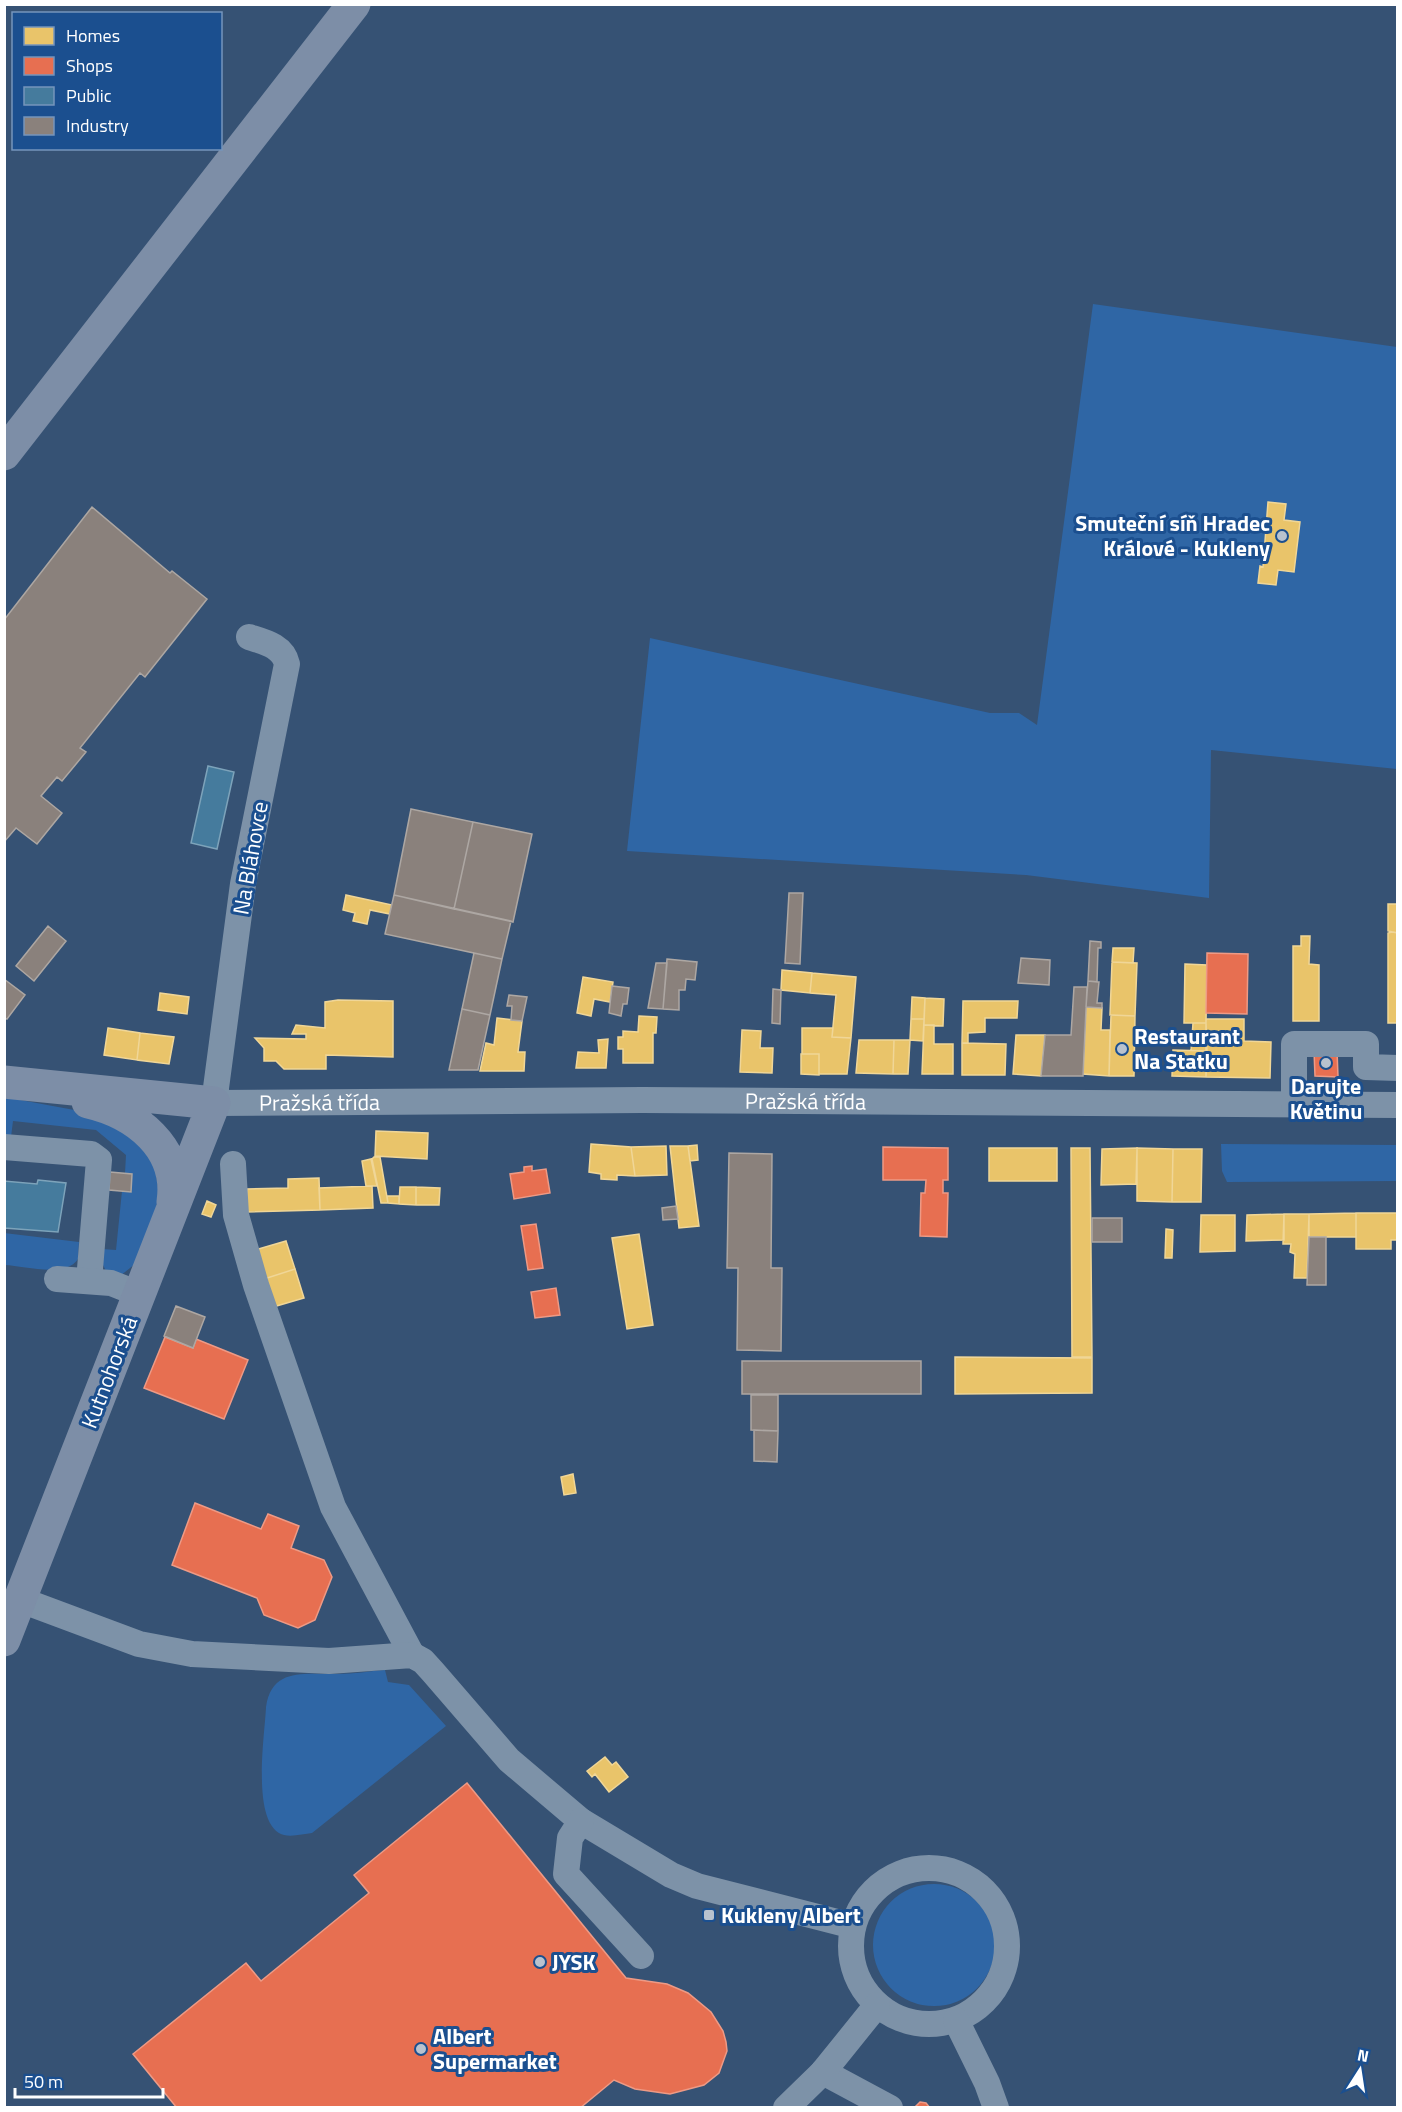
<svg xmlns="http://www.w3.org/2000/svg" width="1402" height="2112" viewBox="0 0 1402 2112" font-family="'Titillium Web',sans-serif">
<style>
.green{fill:#2f66a5}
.homes{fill:#e9c46a;stroke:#f0d697;stroke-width:1.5}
.shops{fill:#e76f51;stroke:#ee9a85;stroke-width:1.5}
.public{fill:#457b9d;stroke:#7da3ba;stroke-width:1.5}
.industry{fill:#8a817c;stroke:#ada7a3;stroke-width:1.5}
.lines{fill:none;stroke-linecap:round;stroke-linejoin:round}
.minor{stroke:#7d92a8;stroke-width:26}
.major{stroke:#7d8ea7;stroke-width:33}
.poi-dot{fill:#b9c2ce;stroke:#1b4f8f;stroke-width:2}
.labels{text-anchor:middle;stroke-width:6;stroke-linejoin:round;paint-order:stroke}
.poi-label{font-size:22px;font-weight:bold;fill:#fff;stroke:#1b4f8f;text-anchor:start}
.street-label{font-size:22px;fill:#fff;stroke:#1b4f8f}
</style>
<rect width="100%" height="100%" fill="#365274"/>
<path class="green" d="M 1093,304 L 1397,347 L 1397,769 L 1211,750 L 1209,898 L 1026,875 L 627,851 L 650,638 L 990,713 L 1019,713 L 1037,725 Z
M 4,1097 L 96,1114 L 153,1153 L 159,1195 L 154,1216 L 135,1264 L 120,1276 L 106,1271 L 101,1261 L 102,1249 L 116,1250 L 122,1191 L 131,1192 L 132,1174 L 125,1173 L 126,1155 L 96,1130 L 13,1121 L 11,1137 L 5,1136 Z
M 1221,1144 L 1397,1145 L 1397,1181 L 1227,1182 L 1222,1171 Z
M 4,1233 L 79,1242 L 78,1259 C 66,1278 24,1266 5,1265 Z
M 385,1670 L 388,1682 L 409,1685 L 446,1726 L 312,1833 C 304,1834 292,1837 284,1835 C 250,1826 265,1735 266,1707 C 272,1666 307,1675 338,1674 C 354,1674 370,1671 385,1670 Z
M873 1945a61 61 0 1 1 122 0a61 61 0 1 1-122 0Z"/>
<path class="homes" d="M 1268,502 L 1286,504 L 1284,520 L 1300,522 L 1294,572 L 1278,570 L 1276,585 L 1258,583 L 1260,566 L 1263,567 Z
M 346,895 L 392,905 L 390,914 L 370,910 L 367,924 L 353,921 L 355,913 L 343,910 Z
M 1388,904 L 1398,904 L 1398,933 L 1388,931 Z
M 1392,932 L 1398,933 L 1398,1023 L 1388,1023 L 1388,933 Z
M 1301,936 L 1310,936 L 1309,964 L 1319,965 L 1319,1021 L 1293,1021 L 1293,946 L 1301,946 Z
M 1113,948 L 1134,948 L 1133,963 L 1112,962 Z
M 1112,962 L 1137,963 L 1135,1016 L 1110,1015 Z
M 1185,964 L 1207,965 L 1206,1023 L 1184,1023 Z
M 782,970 L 812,973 L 810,993 L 781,990 Z
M 812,973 L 856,977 L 851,1038 L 832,1037 L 836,995 L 810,993 Z
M 583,977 L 613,982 L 610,1002 L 594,999 L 591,1016 L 577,1013 Z
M 160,993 L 189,997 L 187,1014 L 158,1010 Z
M 912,997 L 925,998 L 924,1019 L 911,1019 Z
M 925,998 L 944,999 L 943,1026 L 924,1025 Z
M 338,1000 L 393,1001 L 393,1057 L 326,1055 L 326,1069 L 284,1069 L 276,1061 L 264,1061 L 264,1048 L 255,1038 L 306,1039 L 306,1034 L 292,1034 L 296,1025 L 325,1028 L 325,1002 Z
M 963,1001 L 1018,1001 L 1017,1018 L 985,1018 L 985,1032 L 968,1033 L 968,1043 L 962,1043 Z
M 1086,1007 L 1102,1008 L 1101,1030 L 1110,1030 L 1109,1076 L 1083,1074 Z
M 1111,1015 L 1135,1016 L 1134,1076 L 1109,1076 Z
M 639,1016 L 657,1017 L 656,1033 L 653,1033 L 653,1063 L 623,1063 L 623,1049 L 618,1049 L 618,1037 L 623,1037 L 623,1031 L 638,1032 Z
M 497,1018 L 522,1021 L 518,1052 L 525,1052 L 524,1071 L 480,1071 L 486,1043 L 494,1045 Z
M 911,1019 L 924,1019 L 923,1041 L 910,1040 Z
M 1206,1019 L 1244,1019 L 1244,1041 L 1271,1042 L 1270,1078 L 1206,1077 Z
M 1193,1023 L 1206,1023 L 1207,1051 L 1191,1051 Z
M 924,1025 L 934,1025 L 934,1044 L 953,1044 L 953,1074 L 922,1074 Z
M 108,1028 L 140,1033 L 137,1060 L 104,1055 Z
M 802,1028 L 833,1028 L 832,1037 L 851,1038 L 847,1074 L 819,1074 L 819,1054 L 802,1054 Z
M 742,1030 L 761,1031 L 760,1048 L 773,1048 L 772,1073 L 740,1072 Z
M 140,1033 L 174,1037 L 169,1064 L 137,1060 Z
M 1016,1035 L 1045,1035 L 1041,1076 L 1013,1074 Z
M 608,1039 L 606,1068 L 576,1068 L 578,1052 L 599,1053 L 598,1040 Z
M 859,1040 L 894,1040 L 893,1074 L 856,1073 Z
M 894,1040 L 910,1040 L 908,1074 L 893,1074 Z
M 962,1043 L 1006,1044 L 1005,1075 L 962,1075 Z
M 1173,1050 L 1207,1051 L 1206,1077 L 1172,1076 Z
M 801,1054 L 819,1054 L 819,1075 L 801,1074 Z
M 376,1131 L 428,1133 L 427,1159 L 375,1156 Z
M 591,1144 L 631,1147 L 635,1176 L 617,1175 L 617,1180 L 601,1179 L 601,1174 L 589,1172 Z
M 697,1145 L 698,1160 L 690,1161 L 688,1146 Z
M 666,1146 L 667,1175 L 635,1176 L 631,1147 Z
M 670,1146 L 688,1146 L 699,1226 L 679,1228 Z
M 989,1148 L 1057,1148 L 1057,1181 L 989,1181 Z
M 1071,1148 L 1090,1148 L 1092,1357 L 1072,1357 Z
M 1137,1148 L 1173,1149 L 1172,1202 L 1137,1201 Z
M 1137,1148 L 1136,1184 L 1101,1185 L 1102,1149 Z
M 1173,1149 L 1202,1149 L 1201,1202 L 1172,1202 Z
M 374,1157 L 380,1157 L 388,1203 L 381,1203 L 372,1159 Z
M 371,1159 L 377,1186 L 366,1186 L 362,1161 Z
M 319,1178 L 320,1210 L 246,1212 L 247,1189 L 288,1188 L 288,1179 Z
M 372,1186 L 373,1208 L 320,1210 L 319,1188 Z
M 400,1187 L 416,1187 L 416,1205 L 399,1204 Z
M 416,1187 L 440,1188 L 439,1205 L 416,1205 Z
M 387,1196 L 399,1196 L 399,1204 L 388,1203 Z
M 207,1201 L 216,1205 L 211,1217 L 202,1214 Z
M 1356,1213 L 1398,1213 L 1398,1240 L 1391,1240 L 1391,1249 L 1356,1249 Z
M 1356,1213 L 1356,1237 L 1309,1237 L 1309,1214 Z
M 1284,1214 L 1284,1240 L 1246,1241 L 1247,1215 Z
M 1284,1214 L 1309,1214 L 1307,1278 L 1294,1278 L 1295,1254 L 1290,1252 L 1291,1244 L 1283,1244 Z
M 1201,1215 L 1235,1215 L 1235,1251 L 1200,1252 Z
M 1166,1229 L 1173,1230 L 1172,1258 L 1165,1258 Z
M 639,1234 L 653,1325 L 627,1329 L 612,1238 Z
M 286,1241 L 295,1269 L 264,1279 L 255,1250 Z
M 295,1269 L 304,1298 L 273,1307 L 264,1279 Z
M 955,1357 L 1092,1358 L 1092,1393 L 955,1394 Z
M 573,1474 L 576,1493 L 564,1495 L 561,1477 Z
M 605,1757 L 612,1765 L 616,1762 L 628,1777 L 609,1792 L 595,1774 L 592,1777 L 587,1771 Z"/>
<path class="shops" d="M 1207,953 L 1248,954 L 1247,1014 L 1206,1013 Z
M 1337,1050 L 1338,1077 L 1315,1076 L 1314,1051 Z
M 883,1147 L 948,1148 L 948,1180 L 943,1180 L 943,1193 L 948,1193 L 947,1237 L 920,1236 L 921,1193 L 925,1193 L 926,1180 L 883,1180 Z
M 532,1166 L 532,1171 L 546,1169 L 550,1193 L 514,1199 L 510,1174 L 524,1172 L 524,1167 Z
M 536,1224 L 543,1268 L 528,1270 L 521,1226 Z
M 556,1288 L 560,1315 L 535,1318 L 531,1292 Z
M 165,1337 L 193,1348 L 196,1339 L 248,1360 L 224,1419 L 144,1388 Z
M 195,1503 L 261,1529 L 268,1514 L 299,1526 L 291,1548 L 324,1560 L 332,1577 L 315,1620 L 298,1628 L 264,1615 L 257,1598 L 172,1565 Z
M 467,1783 L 626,1978 L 667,1984 L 688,1993 L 711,2012 L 723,2031 L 726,2042 L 727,2051 L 719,2073 L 704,2085 L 670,2094 L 635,2089 L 614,2080 L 580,2108 L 177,2108 L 133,2054 L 246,1963 L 261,1981 L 369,1893 L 354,1875 Z
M 920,2102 L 926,2103 L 930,2108 L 914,2108 Z"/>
<path class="public" d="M 208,766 L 234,772 L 217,849 L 191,843 Z
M 38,1180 L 66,1183 L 58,1232 L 4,1228 L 4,1181 L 37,1184 Z"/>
<path class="industry" d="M 92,507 L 170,573 L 172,571 L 207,599 L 145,677 L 140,673 L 80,748 L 86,752 L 62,781 L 57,777 L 41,796 L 62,813 L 37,844 L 16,828 L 4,842 L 4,620 Z
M 411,809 L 473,822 L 454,909 L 394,895 Z
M 473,822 L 532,834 L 513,922 L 454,909 Z
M 789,893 L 803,893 L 800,964 L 785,963 Z
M 394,895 L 511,921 L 502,959 L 385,934 Z
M 48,926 L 66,941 L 34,981 L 16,966 Z
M 1090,941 L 1101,942 L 1101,948 L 1098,948 L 1097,982 L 1088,981 Z
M 474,953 L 502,959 L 490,1015 L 462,1009 Z
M 1021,958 L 1050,960 L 1049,985 L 1018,983 Z
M 667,959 L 697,962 L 695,980 L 686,979 L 685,990 L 679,990 L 679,1010 L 663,1009 Z
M 656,963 L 667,963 L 663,1009 L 648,1008 Z
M 4,979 L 25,995 L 7,1019 L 4,1018 Z
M 1088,981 L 1099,982 L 1097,1003 L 1102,1003 L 1102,1008 L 1086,1007 Z
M 612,986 L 629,988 L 627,1004 L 623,1004 L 621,1016 L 609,1013 Z
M 1074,987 L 1087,987 L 1083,1076 L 1041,1076 L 1045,1035 L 1071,1035 Z
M 773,989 L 781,990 L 780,1024 L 772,1023 Z
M 509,995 L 527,997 L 522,1021 L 511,1020 L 512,1006 L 507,1006 Z
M 462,1009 L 490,1015 L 478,1070 L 449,1070 Z
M 729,1153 L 772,1154 L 771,1268 L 782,1268 L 781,1351 L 737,1350 L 738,1268 L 727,1268 Z
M 110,1172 L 132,1174 L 131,1192 L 109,1190 Z
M 676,1206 L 678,1219 L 663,1220 L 662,1208 Z
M 1092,1218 L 1122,1218 L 1122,1242 L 1092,1242 Z
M 1309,1237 L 1326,1237 L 1326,1285 L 1307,1285 Z
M 176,1306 L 205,1317 L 193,1348 L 164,1336 Z
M 742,1361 L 921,1361 L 921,1394 L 742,1394 Z
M 751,1395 L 778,1395 L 778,1431 L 751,1430 Z
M 754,1430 L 778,1431 L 777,1462 L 754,1461 Z"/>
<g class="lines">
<g class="minor">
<path id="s1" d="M 249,637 C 265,642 283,646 287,664 L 243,884 L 214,1103 L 642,1100 L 1398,1105"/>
<path d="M 1294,1105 L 1294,1044 L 1366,1044 L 1366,1067 L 1398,1068"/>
<path d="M 4,1147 L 91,1154 L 99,1160 L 89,1281"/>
<path d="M 233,1164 L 236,1215 L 256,1285 L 333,1507 L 412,1655"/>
<path d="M 57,1279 L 111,1283 L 139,1294"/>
<path d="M 21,1600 L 139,1644 L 192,1654 L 329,1661 L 412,1655 L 423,1661 L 433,1672 L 509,1760 L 581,1821 L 671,1875 L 697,1886 L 853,1926"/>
<path d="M 581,1821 L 570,1838 L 566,1874 L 641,1956"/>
<circle cx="929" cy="1946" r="78"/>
<path d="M 956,2020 L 987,2083 L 996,2108"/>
<path d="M 823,2072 L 890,2108"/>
<path d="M 786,2108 L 823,2072 L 877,2005"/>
</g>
<path class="major" d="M 4,454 L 354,4
M 4,1082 L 214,1103 L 4,1640
M 88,1102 C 136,1113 181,1148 173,1202"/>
</g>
<g class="poi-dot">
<circle cx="1282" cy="536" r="6"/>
<circle cx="1122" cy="1049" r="6"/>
<circle cx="1326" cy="1063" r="6"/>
<rect x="703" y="1909" width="12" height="12" rx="3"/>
<circle cx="540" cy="1962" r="6"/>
<circle cx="421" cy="2049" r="6"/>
</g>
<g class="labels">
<g class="poi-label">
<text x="1270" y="531" text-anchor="end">Smuteční síň Hradec<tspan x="1270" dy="25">Králové - Kukleny</tspan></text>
<text x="1134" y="1044">Restaurant<tspan x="1134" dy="25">Na Statku</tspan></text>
<text x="1326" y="1094" text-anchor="middle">Darujte<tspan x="1326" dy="25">Květinu</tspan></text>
<text x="721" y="1923">Kukleny Albert</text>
<text x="552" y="1970">JYSK</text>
<text x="433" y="2044">Albert<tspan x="433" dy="25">Supermarket</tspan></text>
</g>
<g class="street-label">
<text transform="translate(250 858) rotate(-80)" y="8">Na Bláhovce</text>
<text dy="8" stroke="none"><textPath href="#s1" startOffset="600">Pražská třída</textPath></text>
<text dy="8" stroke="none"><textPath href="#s1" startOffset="1086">Pražská třída</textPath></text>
<text transform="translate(109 1372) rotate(-69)" y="8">Kutnohorská</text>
</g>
</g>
<rect width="1402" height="2112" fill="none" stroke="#ffffff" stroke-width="12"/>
<rect x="12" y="12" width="210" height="138" fill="#1b4f8f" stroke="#7695bc" stroke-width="1.5"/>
<rect x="24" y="27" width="30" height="18" fill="#e9c46a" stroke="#7695bc" stroke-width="1.5"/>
<text x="66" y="42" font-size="18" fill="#ffffff">Homes</text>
<rect x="24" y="57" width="30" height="18" fill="#e76f51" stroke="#7695bc" stroke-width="1.5"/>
<text x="66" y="72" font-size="18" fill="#ffffff">Shops</text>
<rect x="24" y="87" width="30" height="18" fill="#457b9d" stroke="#7695bc" stroke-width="1.5"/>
<text x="66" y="102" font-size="18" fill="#ffffff">Public</text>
<rect x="24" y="117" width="30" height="18" fill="#8a817c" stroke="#7695bc" stroke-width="1.5"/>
<text x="66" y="132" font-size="18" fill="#ffffff">Industry</text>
<g transform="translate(1360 2070) rotate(12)" stroke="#1b4f8f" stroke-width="4.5" paint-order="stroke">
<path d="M0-4.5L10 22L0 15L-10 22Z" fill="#ffffff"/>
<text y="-9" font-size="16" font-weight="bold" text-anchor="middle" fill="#ffffff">N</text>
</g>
<path d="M15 2088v9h148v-9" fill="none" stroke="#ffffff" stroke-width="3"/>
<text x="24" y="2088" font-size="18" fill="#ffffff" stroke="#1b4f8f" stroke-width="4.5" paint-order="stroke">50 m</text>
</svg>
